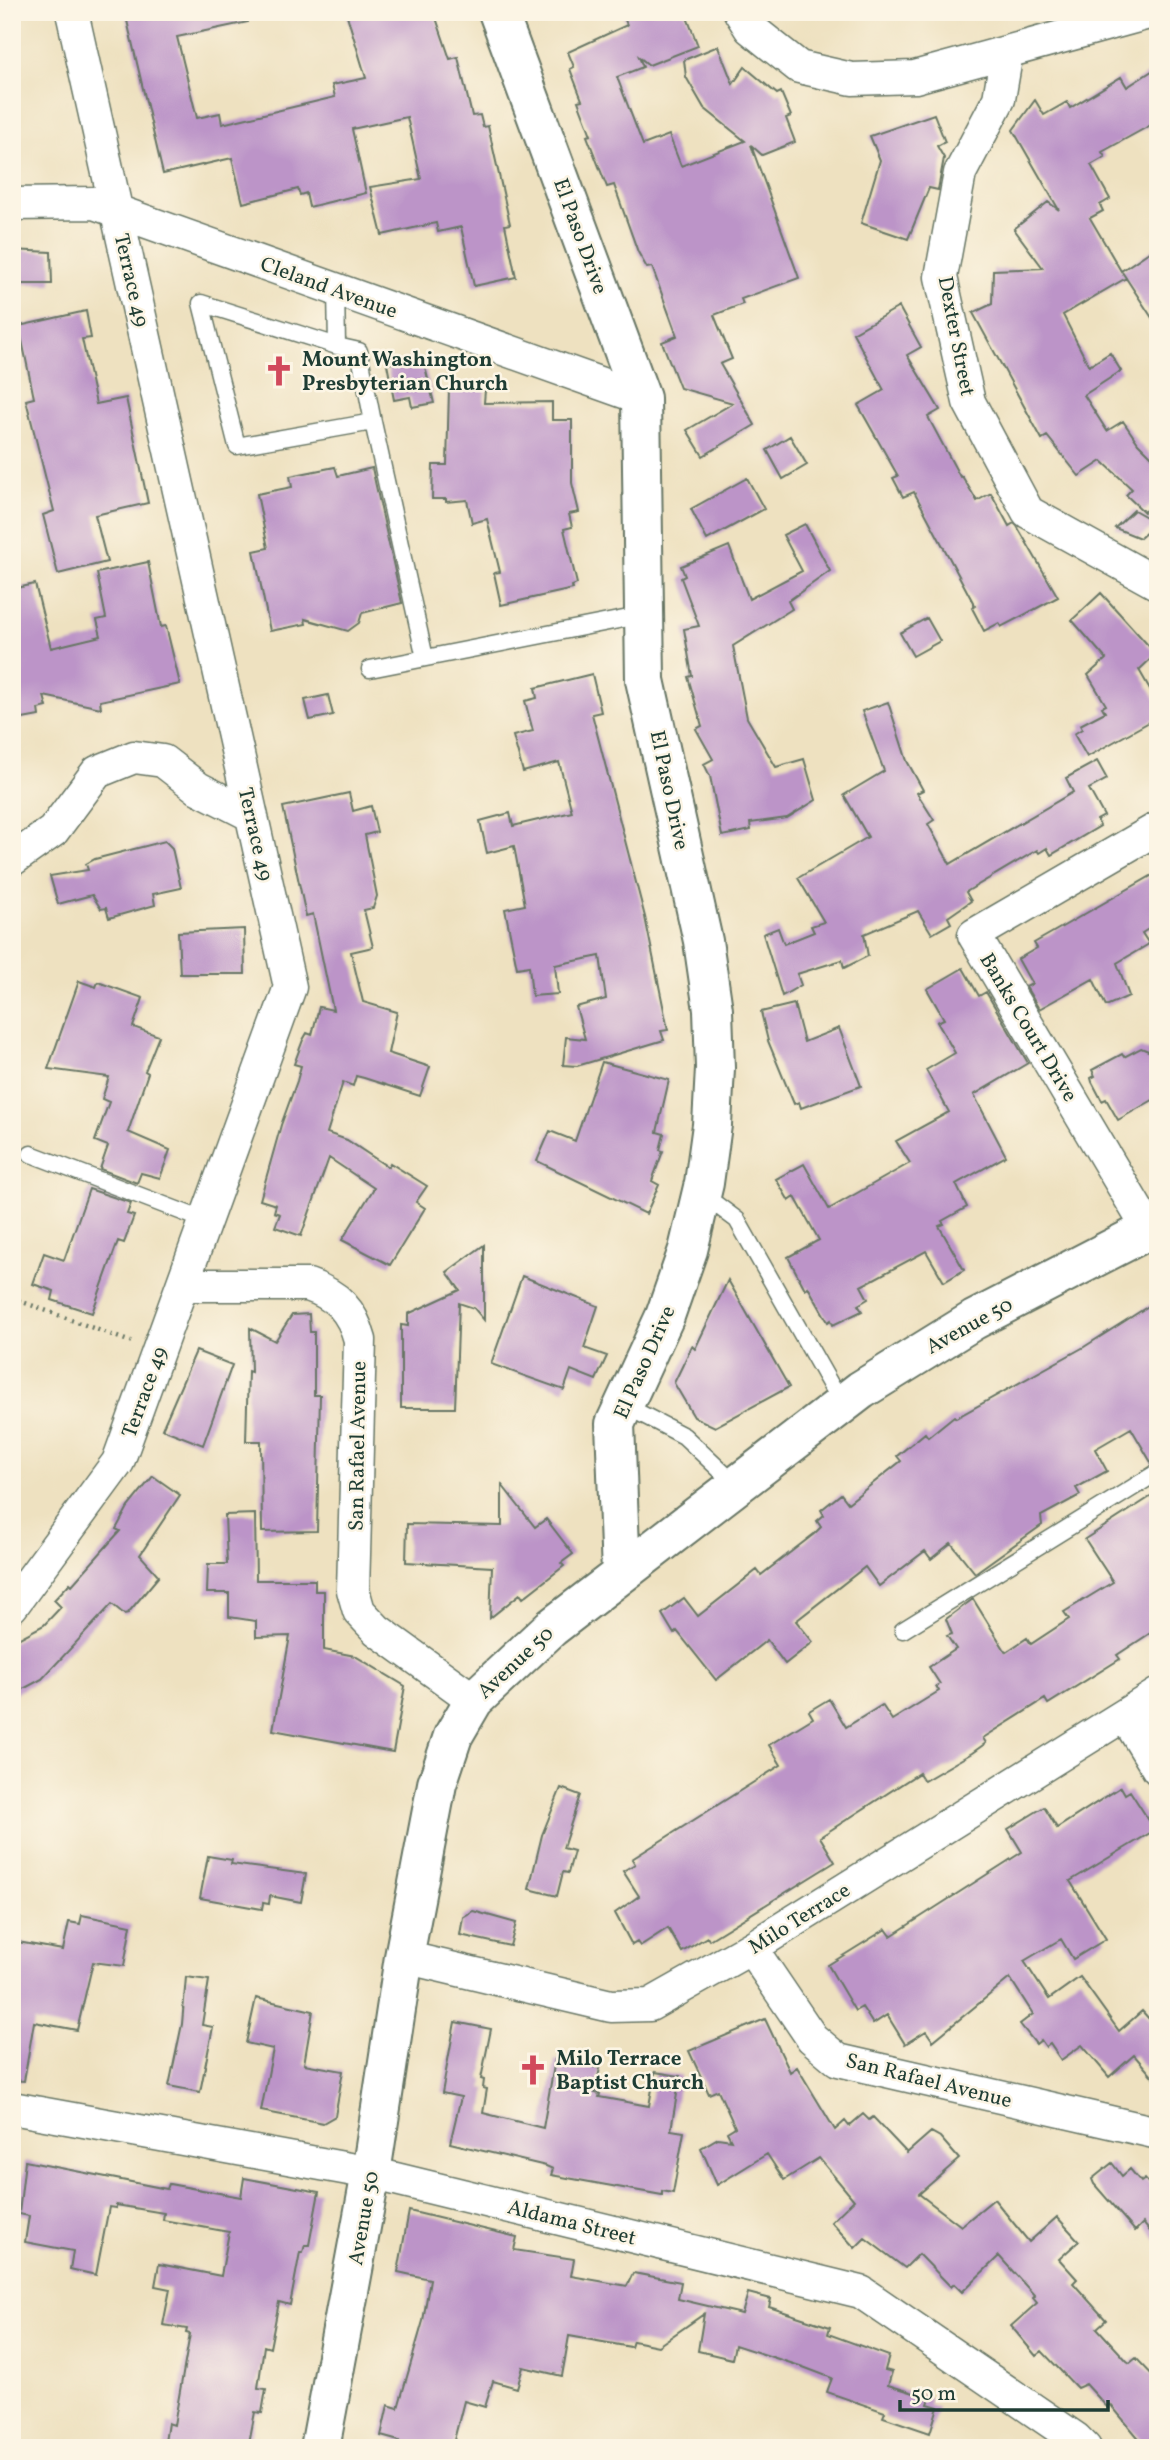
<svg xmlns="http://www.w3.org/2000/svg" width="1170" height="2460" viewBox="0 0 1170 2460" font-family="Vollkorn,serif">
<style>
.building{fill:#bc94c8}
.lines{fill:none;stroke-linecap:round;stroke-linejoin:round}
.lane-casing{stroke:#677665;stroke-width:19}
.street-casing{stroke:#677665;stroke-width:35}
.secondary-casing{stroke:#677665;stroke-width:42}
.path{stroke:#677665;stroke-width:4.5;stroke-dasharray:2 5;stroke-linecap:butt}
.lane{stroke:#fff;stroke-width:16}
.street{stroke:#fff;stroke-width:32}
.secondary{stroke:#fff;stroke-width:38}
.labels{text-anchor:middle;stroke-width:5;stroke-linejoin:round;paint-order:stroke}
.street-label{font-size:21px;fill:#1f3d34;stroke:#fcf5e5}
.poi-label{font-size:21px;font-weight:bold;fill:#1f3d34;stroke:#fcf5e5;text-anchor:start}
</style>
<rect width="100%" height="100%" fill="#fcf5e5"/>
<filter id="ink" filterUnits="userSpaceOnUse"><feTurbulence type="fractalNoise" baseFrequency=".0143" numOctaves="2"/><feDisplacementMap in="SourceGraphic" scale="14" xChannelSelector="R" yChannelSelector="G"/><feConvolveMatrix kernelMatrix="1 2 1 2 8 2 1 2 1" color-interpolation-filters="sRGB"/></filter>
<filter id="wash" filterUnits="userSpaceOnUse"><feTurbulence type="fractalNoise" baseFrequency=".00686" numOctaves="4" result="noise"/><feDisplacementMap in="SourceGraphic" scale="28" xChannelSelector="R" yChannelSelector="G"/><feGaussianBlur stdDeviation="1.57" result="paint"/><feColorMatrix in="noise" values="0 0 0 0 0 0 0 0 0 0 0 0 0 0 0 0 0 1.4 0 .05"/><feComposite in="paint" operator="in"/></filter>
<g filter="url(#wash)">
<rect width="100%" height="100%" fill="#eee1c0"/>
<g id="blocks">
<path class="building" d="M 125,12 L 247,12 L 248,22 L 177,37 L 197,118 L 220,113 L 222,124 L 335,97 L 332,85 L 366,78 L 346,12 L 434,12 L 450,59 L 458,57 L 472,116 L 480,115 L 483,127 L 488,126 L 510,224 L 505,225 L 516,277 L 474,286 L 461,227 L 438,232 L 436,223 L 382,235 L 370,187 L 421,179 L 407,117 L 352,129 L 366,193 L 309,207 L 306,193 L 300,195 L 298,189 L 243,203 L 232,158 L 163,174 Z
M 622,12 L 685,12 L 698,46 L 649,65 L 639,57 L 643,67 L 617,77 L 643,145 L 669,135 L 681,166 L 745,141 L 704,108 L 686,77 L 684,60 L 718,46 L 733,84 L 745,67 L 777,94 L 781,92 L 791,116 L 786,118 L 795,142 L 762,155 L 751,145 L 799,278 L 741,299 L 743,304 L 714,315 L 732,359 L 720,364 L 755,425 L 703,456 L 687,430 L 733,403 L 680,388 L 662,342 L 677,336 L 652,267 L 647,268 L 638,252 L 614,185 L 607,187 L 587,136 L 591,135 L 578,101 L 582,100 L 570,69 L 574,67 L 568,52 L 627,25 Z
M 1158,67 L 1158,121 L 1102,152 L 1105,157 L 1091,165 L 1110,199 L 1100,205 L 1103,211 L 1090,218 L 1121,271 L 1158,246 L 1158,327 L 1122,272 L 1126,278 L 1063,315 L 1089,366 L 1110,353 L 1121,371 L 1084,395 L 1107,431 L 1123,421 L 1138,443 L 1158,463 L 1158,498 L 1144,512 L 1126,495 L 1132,489 L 1102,461 L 1079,476 L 1047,436 L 1042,439 L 973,313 L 992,304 L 993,270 L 1043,268 L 1014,229 L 1048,202 L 1059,210 L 1013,130 L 1035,100 L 1044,115 L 1067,102 L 1070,108 L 1121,77 L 1127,87 Z
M 934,114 L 945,142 L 937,146 L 944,158 L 938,190 L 929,188 L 908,239 L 861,223 L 880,160 L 870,136 Z
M 12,250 L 51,252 L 52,284 L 12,284 Z
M 899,307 L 921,347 L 907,355 L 940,410 L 928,417 L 960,477 L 962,476 L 977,501 L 991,493 L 1009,526 L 1014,523 L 1017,526 L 1058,597 L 1001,627 L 999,623 L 984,631 L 972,608 L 975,606 L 914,492 L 903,497 L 893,478 L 898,476 L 858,405 L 884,390 L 853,333 Z
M 86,311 L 91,338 L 82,339 L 96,404 L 126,398 L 148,503 L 95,515 L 107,562 L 58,574 L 43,515 L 54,511 L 26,400 L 34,398 L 19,326 Z
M 416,357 L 417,360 L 423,359 L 434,403 L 412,407 L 410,397 L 394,400 L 387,364 Z
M 449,389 L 485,390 L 484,403 L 552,402 L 552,420 L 572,420 L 572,483 L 579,512 L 569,514 L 572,527 L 564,529 L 577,584 L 572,586 L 573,589 L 501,605 L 494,573 L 500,572 L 487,519 L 472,523 L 467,500 L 446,502 L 446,499 L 432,499 L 433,465 L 447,465 Z
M 790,436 L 807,465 L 783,479 L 767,450 Z
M 335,467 L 338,476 L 372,468 L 402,603 L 362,613 L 359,623 L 348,631 L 305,619 L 306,624 L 270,631 L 254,551 L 268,548 L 257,494 L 292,487 L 290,476 Z
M 747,478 L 764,509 L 707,540 L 691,509 Z
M 1134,510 L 1157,523 L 1140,538 L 1115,528 Z
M 805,524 L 830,571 L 788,601 L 792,609 L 733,646 L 747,718 L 776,767 L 804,759 L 816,800 L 787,818 L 750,823 L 751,830 L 722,836 L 710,776 L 704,764 L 713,759 L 696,729 L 702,726 L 688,677 L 692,676 L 684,629 L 699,626 L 681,578 L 685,576 L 681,566 L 729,546 L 749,599 L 802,571 L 783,535 Z
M 148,562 L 161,627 L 166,626 L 180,684 L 100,701 L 101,708 L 44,696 L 47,707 L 38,709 L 39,716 L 12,721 L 12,589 L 35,584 L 51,648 L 101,636 L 97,620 L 106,618 L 97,573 Z
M 1101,593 L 1156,654 L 1139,670 L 1158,703 L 1158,717 L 1087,757 L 1074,734 L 1082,729 L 1080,725 L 1105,712 L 1102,707 L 1106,705 L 1088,675 L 1106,659 L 1072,620 Z
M 927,618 L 940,641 L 913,656 L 900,633 Z
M 592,674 L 601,712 L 592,714 L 645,917 L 668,1030 L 661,1031 L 664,1040 L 577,1066 L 563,1065 L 566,1037 L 585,1039 L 576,1007 L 606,999 L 600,956 L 555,965 L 558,994 L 532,996 L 529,966 L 517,968 L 505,909 L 525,905 L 514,846 L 487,853 L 480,821 L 510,813 L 513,826 L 572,812 L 559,762 L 523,772 L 513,736 L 533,731 L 525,701 L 537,698 L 535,688 Z
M 328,695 L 333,715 L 310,720 L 305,700 Z
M 888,702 L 907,761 L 923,790 L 917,793 L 934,820 L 928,824 L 950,864 L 1073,792 L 1066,778 L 1097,761 L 1107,779 L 1089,789 L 1104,816 L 1097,820 L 1100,826 L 1051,855 L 1047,848 L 1039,853 L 1037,850 L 966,892 L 971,901 L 948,917 L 951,923 L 932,934 L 918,911 L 864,934 L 868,956 L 844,968 L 842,960 L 797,974 L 801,985 L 782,996 L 763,934 L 778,928 L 784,944 L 814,932 L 811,926 L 824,922 L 798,878 L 868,837 L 844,795 L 884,771 L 862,711 Z
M 349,793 L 353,811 L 371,806 L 377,832 L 365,835 L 377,896 L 373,908 L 364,910 L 373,947 L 351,952 L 363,1002 L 397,1012 L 388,1053 L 430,1067 L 420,1096 L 364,1078 L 356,1076 L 353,1086 L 343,1082 L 327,1133 L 347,1140 L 388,1167 L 390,1163 L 427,1186 L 416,1202 L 425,1208 L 390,1265 L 342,1240 L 374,1188 L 329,1158 L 301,1236 L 275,1227 L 280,1214 L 274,1212 L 276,1205 L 260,1200 L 281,1125 L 297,1081 L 301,1066 L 294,1064 L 303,1040 L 307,1033 L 312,1035 L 319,1007 L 333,1010 L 313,914 L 306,916 L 283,807 Z
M 165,841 L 172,848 L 181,888 L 153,894 L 155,905 L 109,918 L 106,908 L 101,909 L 92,895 L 58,904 L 50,876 L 88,870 L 86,864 L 95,859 Z
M 1158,872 L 1158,923 L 1142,933 L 1149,944 L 1117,963 L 1129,996 L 1106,1006 L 1093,979 L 1039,1009 L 1026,987 L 1032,984 L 1018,959 L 1037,948 L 1034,943 Z
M 244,929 L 245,974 L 180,974 L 178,932 Z
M 963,968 L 979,996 L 986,992 L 1028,1063 L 974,1095 L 1006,1156 L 956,1184 L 967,1207 L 942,1221 L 944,1224 L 939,1226 L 964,1270 L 944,1282 L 926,1251 L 861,1286 L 868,1299 L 858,1305 L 862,1311 L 833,1325 L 831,1320 L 828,1322 L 808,1287 L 805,1289 L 788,1257 L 819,1240 L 795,1197 L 789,1201 L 776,1179 L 804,1164 L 829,1209 L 910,1163 L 896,1141 L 949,1112 L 926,1070 L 955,1053 L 937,1022 L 944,1019 L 927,989 Z
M 79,981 L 96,987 L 98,982 L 143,998 L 133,1027 L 159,1036 L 145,1071 L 148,1073 L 128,1132 L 170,1150 L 160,1178 L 141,1173 L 137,1183 L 100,1169 L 108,1146 L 95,1141 L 109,1102 L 102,1099 L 109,1077 L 48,1069 Z
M 794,1004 L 804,1042 L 839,1028 L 861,1086 L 801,1108 L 799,1102 L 794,1104 L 768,1041 L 761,1012 Z
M 1141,1048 L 1158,1055 L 1158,1097 L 1118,1120 L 1106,1099 L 1102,1101 L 1092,1082 L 1091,1078 L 1095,1076 L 1092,1070 L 1122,1054 L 1124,1057 Z
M 602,1062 L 669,1080 L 657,1132 L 664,1134 L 660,1150 L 663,1151 L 652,1181 L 659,1185 L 646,1214 L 537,1161 L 550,1131 L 575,1141 Z
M 89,1189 L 131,1203 L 127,1214 L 134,1216 L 124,1243 L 118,1241 L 92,1313 L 52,1300 L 54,1291 L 33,1284 L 44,1253 L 64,1260 Z
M 484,1245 L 484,1320 L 474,1308 L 459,1303 L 455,1408 L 401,1408 L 401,1325 L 408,1326 L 408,1314 L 460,1290 L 447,1272 Z
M 522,1276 L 598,1306 L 584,1348 L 607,1356 L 596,1380 L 571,1370 L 564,1390 L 491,1364 Z
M 728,1280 L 789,1387 L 715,1427 L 694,1417 L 674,1383 L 692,1346 L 695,1349 Z
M 1158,1300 L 1158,1462 L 1152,1464 L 1131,1428 L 1095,1449 L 1107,1471 L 1076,1488 L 1080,1495 L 1041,1516 L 1042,1525 L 975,1573 L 951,1543 L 931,1559 L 925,1551 L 879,1586 L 865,1567 L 796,1621 L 813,1642 L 785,1664 L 767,1640 L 716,1680 L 677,1631 L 674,1634 L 662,1614 L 684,1598 L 698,1616 L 757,1570 L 761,1575 L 814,1534 L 821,1527 L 817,1521 L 824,1515 L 821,1510 L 841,1494 L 848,1503 L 901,1461 L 897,1456 L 925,1433 L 928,1437 L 954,1416 L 956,1418 L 1084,1347 Z
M 309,1314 L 310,1332 L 314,1332 L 314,1395 L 320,1395 L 317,1531 L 262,1532 L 261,1441 L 246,1441 L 248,1371 L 251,1372 L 250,1328 L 275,1341 L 292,1315 Z
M 196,1351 L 232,1365 L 203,1445 L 162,1429 Z
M 153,1476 L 180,1495 L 140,1555 L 159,1576 L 128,1613 L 124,1614 L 112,1604 L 42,1679 L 12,1695 L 12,1642 L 44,1625 L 61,1607 L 54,1600 L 70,1583 L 72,1585 L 120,1531 L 116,1529 L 128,1507 Z
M 502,1485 L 535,1527 L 546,1519 L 573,1554 L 561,1563 L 564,1566 L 523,1598 L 520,1594 L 490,1618 L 492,1567 L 406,1562 L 407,1524 L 502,1526 Z
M 1158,1492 L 1158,1628 L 1117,1655 L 1120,1659 L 1048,1704 L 1045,1699 L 983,1738 L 986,1743 L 972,1753 L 924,1781 L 919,1773 L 820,1837 L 835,1862 L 709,1940 L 707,1937 L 682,1952 L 668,1928 L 640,1946 L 637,1942 L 632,1945 L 615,1913 L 639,1896 L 623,1871 L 635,1864 L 632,1859 L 781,1765 L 769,1745 L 813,1718 L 809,1711 L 829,1699 L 846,1727 L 882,1705 L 892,1720 L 939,1691 L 936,1686 L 940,1684 L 929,1667 L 956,1649 L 947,1636 L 952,1634 L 946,1619 L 973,1599 L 1006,1652 L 1027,1638 L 1031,1644 L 1069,1619 L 1064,1612 L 1113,1582 L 1085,1539 Z
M 255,1514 L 256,1580 L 315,1580 L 315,1591 L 324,1591 L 324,1650 L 355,1656 L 405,1686 L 393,1752 L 273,1730 L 290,1636 L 256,1637 L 256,1621 L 229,1617 L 229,1593 L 207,1593 L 208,1564 L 227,1564 L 225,1515 Z
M 1121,1787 L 1125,1794 L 1130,1791 L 1155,1830 L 1070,1881 L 1106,1939 L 1073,1959 L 1061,1939 L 1024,1961 L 1049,1999 L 1080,1977 L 1119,2031 L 1142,2011 L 1158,2029 L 1158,2083 L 1134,2055 L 1109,2077 L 1082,2045 L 1061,2060 L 1050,2044 L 1046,2047 L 1041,2040 L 1036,2044 L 1020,2024 L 1033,2014 L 1010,1978 L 933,2041 L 926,2031 L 905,2044 L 887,2015 L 873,2024 L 862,2007 L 855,2011 L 828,1965 L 886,1929 L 891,1936 L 1022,1852 L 1008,1829 L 1044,1807 L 1057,1828 Z
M 561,1788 L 580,1795 L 563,1848 L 574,1851 L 568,1873 L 563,1872 L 557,1896 L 529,1889 L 542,1835 Z
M 208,1856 L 232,1860 L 231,1864 L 306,1874 L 301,1902 L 270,1896 L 269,1904 L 263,1903 L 262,1909 L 200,1898 Z
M 473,1911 L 516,1923 L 510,1946 L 460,1935 L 463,1917 Z
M 82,1915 L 131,1925 L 124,1966 L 93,1962 L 77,2030 L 34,2022 L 24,2081 L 12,2080 L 12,1941 L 63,1950 L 69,1922 L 80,1924 Z
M 186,1977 L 209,1980 L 202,2025 L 213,2027 L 200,2092 L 169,2086 L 182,2024 Z
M 256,1998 L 313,2011 L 304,2064 L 343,2071 L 335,2116 L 323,2123 L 261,2111 L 273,2049 L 246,2043 Z
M 765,2019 L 790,2072 L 797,2067 L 835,2130 L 845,2121 L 849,2126 L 863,2114 L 869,2120 L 873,2117 L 907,2153 L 931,2132 L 940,2137 L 959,2159 L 919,2194 L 961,2226 L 994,2199 L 1029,2242 L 1057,2217 L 1079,2241 L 1059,2259 L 1077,2279 L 1073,2283 L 1106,2320 L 1097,2328 L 1127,2361 L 1130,2363 L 1136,2358 L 1158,2381 L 1158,2448 L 1147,2448 L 1110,2404 L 1107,2407 L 1086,2384 L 1077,2388 L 1042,2351 L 1036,2356 L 1011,2326 L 1037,2303 L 1033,2298 L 1035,2296 L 999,2256 L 962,2292 L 954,2284 L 951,2287 L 919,2254 L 905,2268 L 865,2238 L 855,2248 L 831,2222 L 854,2200 L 819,2158 L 784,2180 L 767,2154 L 717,2185 L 701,2148 L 718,2138 L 731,2140 L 727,2132 L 735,2127 L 718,2090 L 709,2094 L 689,2051 Z
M 455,2022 L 491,2029 L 481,2079 L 484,2080 L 483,2088 L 487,2089 L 483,2113 L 543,2128 L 555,2060 L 600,2068 L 595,2093 L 600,2094 L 599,2097 L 649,2106 L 655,2072 L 680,2076 L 671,2130 L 684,2132 L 673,2193 L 662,2191 L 662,2195 L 551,2175 L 553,2169 L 546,2166 L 450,2143 L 461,2097 L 442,2093 Z
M 25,2161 L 167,2189 L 169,2184 L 241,2197 L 244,2178 L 319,2192 L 309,2245 L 305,2245 L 303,2252 L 300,2252 L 290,2305 L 279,2302 L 270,2348 L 264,2346 L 258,2388 L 266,2389 L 262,2413 L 255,2412 L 248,2448 L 164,2448 L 168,2423 L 174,2425 L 190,2334 L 186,2333 L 187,2329 L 163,2325 L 170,2289 L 155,2286 L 159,2264 L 221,2276 L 229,2232 L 163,2220 L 164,2213 L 116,2205 L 116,2208 L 109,2207 L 96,2275 L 70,2269 L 73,2251 L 25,2242 L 29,2216 L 19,2214 Z
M 1112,2163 L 1122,2176 L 1130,2169 L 1141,2182 L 1145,2179 L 1158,2194 L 1158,2241 L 1143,2223 L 1135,2231 L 1094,2184 L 1092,2179 Z
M 409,2211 L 517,2237 L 514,2250 L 574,2259 L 571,2276 L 627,2286 L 633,2273 L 681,2282 L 678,2299 L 742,2314 L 748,2293 L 771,2299 L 769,2307 L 830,2327 L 828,2334 L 889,2356 L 885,2370 L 892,2372 L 888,2385 L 930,2398 L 928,2404 L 938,2407 L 930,2433 L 883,2417 L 885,2412 L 827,2392 L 832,2378 L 803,2367 L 735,2345 L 732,2359 L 698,2351 L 704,2314 L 658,2346 L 633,2341 L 631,2347 L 569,2336 L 562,2376 L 523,2367 L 517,2388 L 493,2381 L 485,2407 L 464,2401 L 452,2448 L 397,2448 L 399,2441 L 381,2436 L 388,2405 L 398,2408 L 423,2321 L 430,2279 L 398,2272 Z"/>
</g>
</g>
<g filter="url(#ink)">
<use href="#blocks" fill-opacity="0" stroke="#677665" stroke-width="2"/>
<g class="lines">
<g class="lane-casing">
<path id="lane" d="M 336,289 L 337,346 L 201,303 L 237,446 L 373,422 L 425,658
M 337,346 L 359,351 L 373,422
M 370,669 L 644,615
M 31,1154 L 206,1221
M 702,1194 L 737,1220 L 842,1405
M 624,1405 L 684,1436 L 736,1485
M 903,1630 L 1158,1472"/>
</g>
<g class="street-casing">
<path id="street" d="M 740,12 L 750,28 L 799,67 L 852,79 L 915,77 L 1152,12
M 1007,52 L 999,99 L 960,173 L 941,277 L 969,402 L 1028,512 L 1158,584
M 12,204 L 94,203 L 641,398
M 12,860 L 53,831 L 97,772 L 134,757 L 163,761 L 198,788 L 251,815
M 1149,1230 L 974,935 L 1158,828
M 183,1285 L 308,1285 C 337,1295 352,1310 360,1340 L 353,1590 L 359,1611 L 377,1630 L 474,1700
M 12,1606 L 118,1462 L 290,987 L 72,12
M 1125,1715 L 1158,1769
M 751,1948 L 812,2038 L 838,2060 L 1158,2133
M 404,1957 L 611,2006 L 650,2005 L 751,1948 L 1158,1694
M 12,2108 L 371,2173 L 861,2292 L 1076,2439 L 1085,2448"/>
</g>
<g class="secondary-casing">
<path id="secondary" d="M 498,12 L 641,398 L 645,680 L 703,941 L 713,1010 L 715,1068 L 712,1125 L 704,1183 L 688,1250 L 665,1316 L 615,1424 L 621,1573
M 320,2448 L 371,2173 L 404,1957 L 437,1784 L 453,1736 L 474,1700 L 551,1628 L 861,1390 L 974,1320 L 1158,1225"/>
</g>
<path class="path" d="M 12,1298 L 131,1342"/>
<use href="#lane" class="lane"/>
<use href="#street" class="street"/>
<use href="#secondary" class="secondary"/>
</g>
</g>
<defs>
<g id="church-bare" transform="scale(2.415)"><path d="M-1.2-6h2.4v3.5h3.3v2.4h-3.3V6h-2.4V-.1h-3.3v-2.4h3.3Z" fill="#d1495b" stroke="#fcf5e5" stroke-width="2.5" paint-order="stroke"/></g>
</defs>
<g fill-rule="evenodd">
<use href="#church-bare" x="279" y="371"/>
<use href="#church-bare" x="533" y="2070"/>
</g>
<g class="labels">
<g class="street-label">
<text transform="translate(581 236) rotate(70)" y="7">El Paso Drive</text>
<text transform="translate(132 280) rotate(77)" y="7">Terrace 49</text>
<text transform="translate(329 287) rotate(20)" y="7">Cleland Avenue</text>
<text transform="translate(957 336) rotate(79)" y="7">Dexter Street</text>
<text transform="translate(670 790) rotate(78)" y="7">El Paso Drive</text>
<text transform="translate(256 834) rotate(77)" y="7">Terrace 49</text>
<text transform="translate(1029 1027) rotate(59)" y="7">Banks Court Drive</text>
<text transform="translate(969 1325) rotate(-29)" y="7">Avenue 50</text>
<text transform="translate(644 1362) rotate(-66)" y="7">El Paso Drive</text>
<text transform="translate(144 1392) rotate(-70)" y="7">Terrace 49</text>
<text transform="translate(357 1446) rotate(-89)" y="7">San Rafael Avenue</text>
<text transform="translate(515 1662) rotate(-43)" y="7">Avenue 50</text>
<text transform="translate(799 1918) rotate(-32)" y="7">Milo Terrace</text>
<text transform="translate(929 2080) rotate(14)" y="7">San Rafael Avenue</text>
<text transform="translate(363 2218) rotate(-80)" y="7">Avenue 50</text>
<text transform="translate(572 2222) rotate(14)" y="7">Aldama Street</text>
</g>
<g class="poi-label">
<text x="302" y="366">Mount Washington<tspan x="302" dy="24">Presbyterian Church</tspan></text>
<text x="556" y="2065">Milo Terrace<tspan x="556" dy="24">Baptist Church</tspan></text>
</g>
</g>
<rect width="1170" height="2460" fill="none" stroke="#fcf5e5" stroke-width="42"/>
<path d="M900 2400v10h208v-10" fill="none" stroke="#1f3d34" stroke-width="3.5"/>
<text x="911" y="2400" font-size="21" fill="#1f3d34" stroke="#fcf5e5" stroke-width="5" paint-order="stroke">50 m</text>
</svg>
